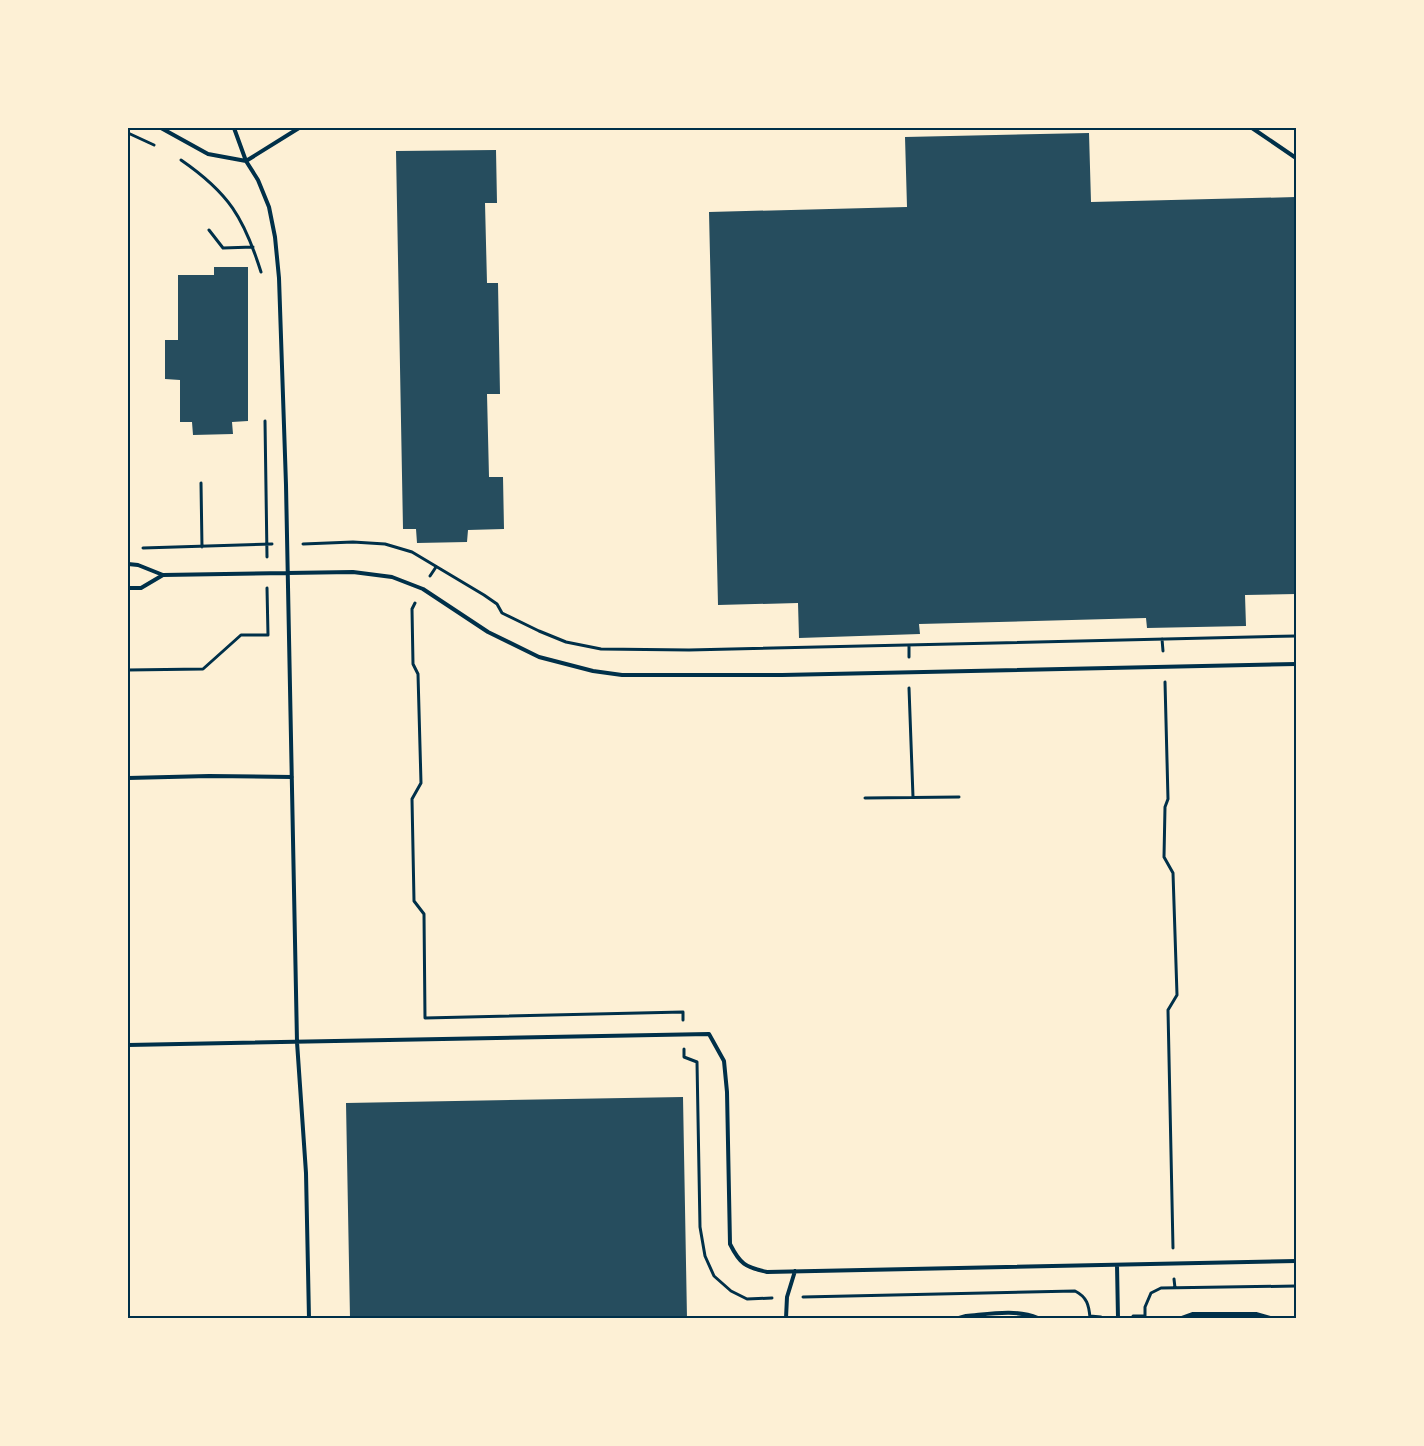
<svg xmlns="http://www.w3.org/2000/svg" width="1424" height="1446" viewBox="0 0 1424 1446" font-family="'PT Sans',sans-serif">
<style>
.building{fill:#264d5e}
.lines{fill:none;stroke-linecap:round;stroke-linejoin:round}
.path{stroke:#003049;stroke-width:3}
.service{stroke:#003049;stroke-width:4}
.neatline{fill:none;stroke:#003049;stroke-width:2}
</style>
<rect width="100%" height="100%" fill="#fdf0d5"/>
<path class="building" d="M 1089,133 L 1091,202 L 1296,197 L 1296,594 L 1245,595 L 1246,626 L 1147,628 L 1146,618 L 919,624 L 920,634 L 799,638 L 798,603 L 718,605 L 709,212 L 907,207 L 905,137 Z
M 496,150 L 497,203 L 485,203 L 487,283 L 498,283 L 500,394 L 487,394 L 489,477 L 503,477 L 504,529 L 468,530 L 467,542 L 417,543 L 416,529 L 403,529 L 396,151 Z
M 214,267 L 248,267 L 248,421 L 232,422 L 233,434 L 193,435 L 192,422 L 180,422 L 180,380 L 165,379 L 165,340 L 178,340 L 178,275 L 214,275 Z
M 683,1097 L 687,1318 L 350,1318 L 346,1103 Z"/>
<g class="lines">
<path class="path" d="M 128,133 L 154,145
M 181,160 C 229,193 244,218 261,272
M 209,230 L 223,248 L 253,247
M 265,421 L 267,557
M 201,483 L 202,547
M 303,544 L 353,542 L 385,544 L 412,552 L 484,595 L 497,604 L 502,613 L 539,631 L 566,642 L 601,649 L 689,650 L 1296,636
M 143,548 L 272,544
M 430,576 L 436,567
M 415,603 L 412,609 L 413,664 L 418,674 L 421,783 L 412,799 L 414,901 L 424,914 L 425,1018 L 683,1012 L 683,1020
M 1162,639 L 1163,651
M 909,645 L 909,657
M 128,670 L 203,669 L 241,635 L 268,635 L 267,588
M 1165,682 L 1168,799 L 1165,807 L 1164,857 L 1173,873 L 1177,995 L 1168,1010 L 1173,1248
M 909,688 L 913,797
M 865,798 L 959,797
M 684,1049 L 684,1057 L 697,1062 L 700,1227 L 705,1256 L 714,1276 L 731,1291 L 747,1299 L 772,1298
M 1174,1279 L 1175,1288
M 803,1297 L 1075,1291 C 1087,1297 1089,1305 1090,1318
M 1090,1316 L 1101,1317
M 1133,1316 L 1145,1316
M 1145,1318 L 1145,1307 L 1151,1293 L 1161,1288 L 1296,1286"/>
<path class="service" d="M 161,128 L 208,154 L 246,161 L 299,128
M 234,128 L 246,161 L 258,180 L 269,207 L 275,237 L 279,278 L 286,485 L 297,1042 L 306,1173 L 309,1318
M 1252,128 L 1296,158
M 128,564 L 138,565 L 163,575 L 353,572 L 392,577 L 423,589 L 488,632 L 539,657 L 593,671 L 622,675 L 782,675 L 1296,664
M 128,588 L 141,588 L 163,575
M 128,778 L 209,776 L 292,777
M 128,1045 L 709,1034 L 724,1061 L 727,1092 L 730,1244 C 740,1264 745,1267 767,1272 L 1296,1261
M 1117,1265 L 1118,1318
M 786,1318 L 787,1297 L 795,1271
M 959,1318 L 966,1316 C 990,1314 1016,1309 1038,1318
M 1182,1318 L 1193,1314 L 1256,1314 L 1270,1318"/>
</g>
<rect width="1424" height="1446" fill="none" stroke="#fdf0d5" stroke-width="258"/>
<rect x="129" y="129" width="1166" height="1188" class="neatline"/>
</svg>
